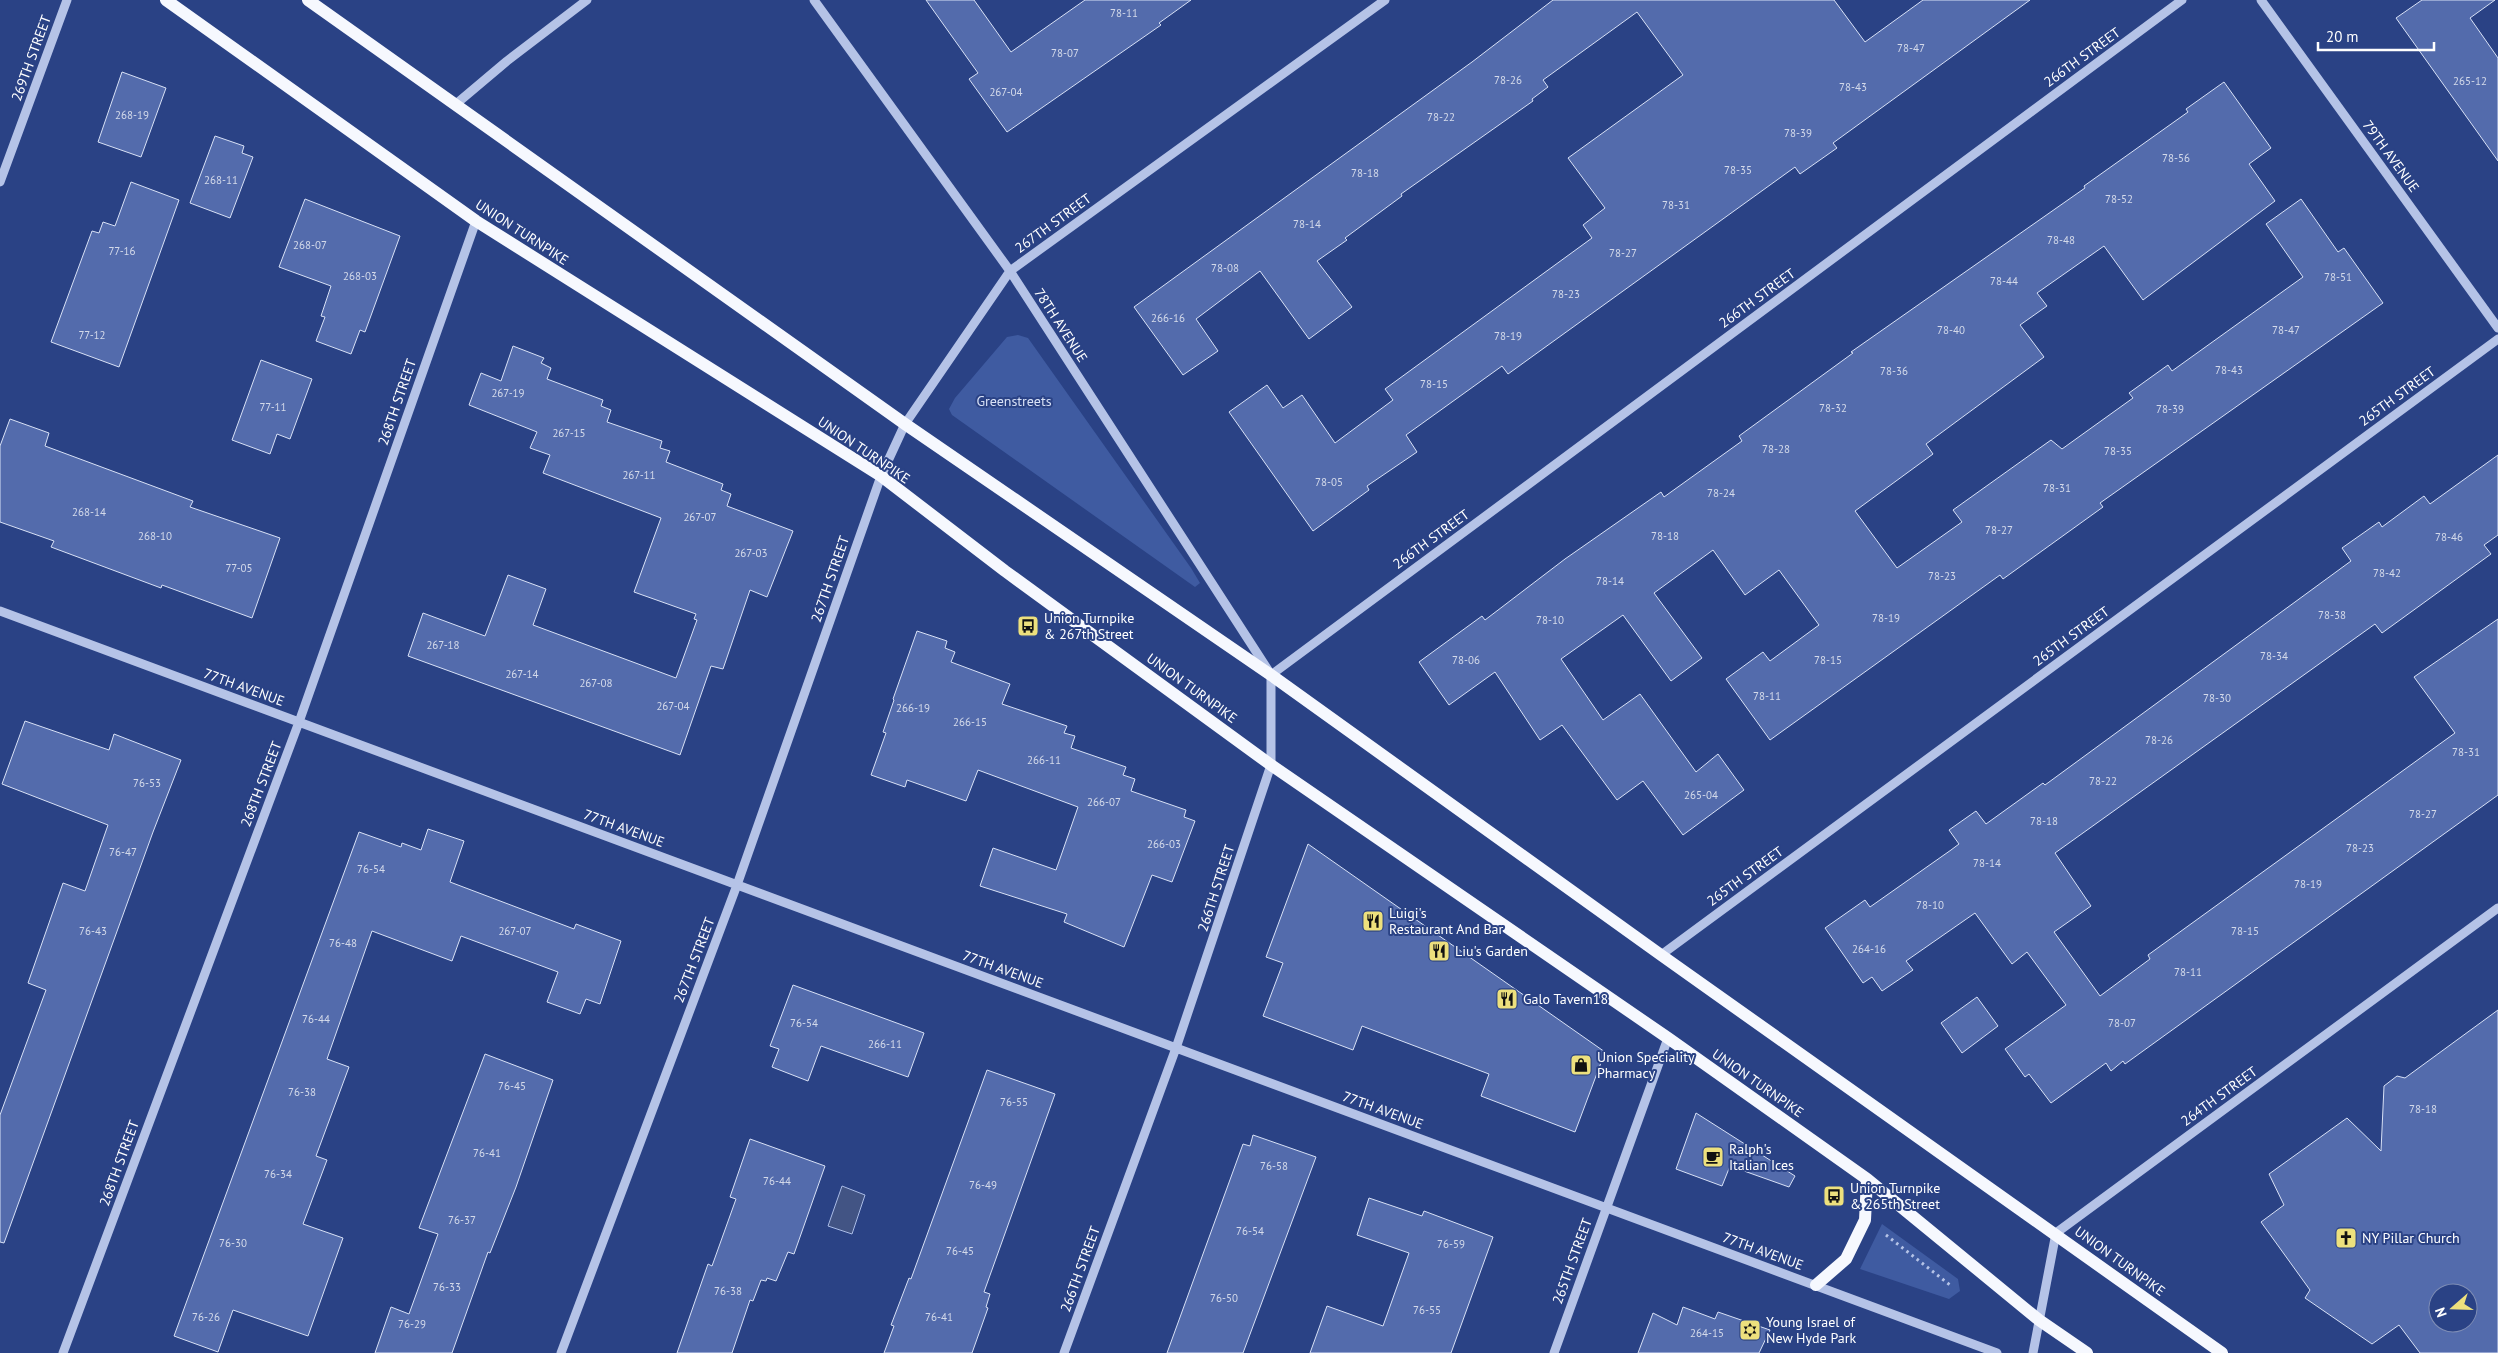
<svg xmlns="http://www.w3.org/2000/svg" width="2498" height="1353" viewBox="0 0 2498 1353" font-family="'PT Sans',sans-serif">
<style>
.green{fill:#3f5ba1}
.water{fill:#425484;stroke:#aabce7}
.building{fill:#536bac;stroke:#d8e1f6;fill-rule:evenodd}
.lines{fill:none;stroke-linecap:round;stroke-linejoin:round}
.path{stroke:#b5c3e7;stroke-width:3;stroke-dasharray:2.5 4;stroke-linecap:butt}
.minor{stroke:#b5c3e7;stroke-width:9}
.major{stroke:#f6f8fe;stroke-width:12}
.labels{text-anchor:middle;stroke-width:4;stroke-linejoin:round;paint-order:stroke}
.number-label{font-size:11px;fill:#d4daea}
.street-label{font-size:14px;fill:#fff;stroke:#2a4285}
.park-label{font-size:14px;fill:#d8e1f6;stroke:#2a4285}
.poi-label{font-size:14px;fill:#fff;stroke:#2a4285;text-anchor:start}
</style>
<rect width="100%" height="100%" fill="#2a4285"/>
<path class="green" d="M 1018,335 L 1028,338 L 1191,568 L 1200,583 L 1195,587 L 952,415 L 949,409 L 955,398 L 1007,337 Z
M 1882,1224 L 1958,1279 L 1960,1291 L 1949,1299 L 1860,1269 Z"/>
<path class="water" d="M 842,1186 L 865,1195 L 852,1234 L 828,1226 Z"/>
<path class="building" d="M 926,0 L 974,0 L 1011,52 L 1085,0 L 1191,0 L 1159,23 L 1161,25 L 1007,132 L 969,79 L 978,73 Z
M 1553,0 L 1834,0 L 1865,42 L 1923,0 L 2030,0 L 1833,143 L 1837,148 L 1800,174 L 1795,167 L 1508,374 L 1502,366 L 1406,435 L 1417,452 L 1367,486 L 1369,490 L 1313,531 L 1229,412 L 1267,385 L 1283,408 L 1302,395 L 1335,443 L 1393,400 L 1385,389 L 1592,238 L 1583,225 L 1605,208 L 1568,158 L 1683,75 L 1637,12 L 1543,80 L 1548,87 L 1532,99 L 1533,101 L 1401,194 L 1402,196 L 1345,238 L 1347,240 L 1317,261 L 1352,307 L 1309,339 L 1260,271 L 1196,319 L 1218,351 L 1183,375 L 1134,307 L 1472,62 Z
M 2422,0 L 2495,0 L 2470,18 L 2498,58 L 2498,161 L 2396,18 Z
M 122,72 L 166,88 L 141,157 L 98,142 Z
M 2224,82 L 2271,148 L 2249,164 L 2275,201 L 2143,300 L 2104,246 L 2037,293 L 2047,306 L 2020,325 L 2044,357 L 1926,444 L 1933,454 L 1855,511 L 1897,568 L 1962,522 L 1953,510 L 2051,440 L 2062,449 L 2133,398 L 2129,393 L 2168,365 L 2172,371 L 2303,277 L 2266,224 L 2301,199 L 2338,252 L 2344,248 L 2383,303 L 2100,503 L 2103,507 L 2003,579 L 2000,575 L 1770,740 L 1726,679 L 1763,652 L 1770,661 L 1819,625 L 1779,570 L 1745,595 L 1713,550 L 1654,593 L 1702,658 L 1671,681 L 1623,615 L 1561,659 L 1603,720 L 1640,694 L 1696,772 L 1718,754 L 1744,790 L 1683,835 L 1643,781 L 1617,800 L 1562,725 L 1540,740 L 1495,672 L 1449,705 L 1419,662 L 1482,616 L 1485,620 L 1565,559 L 1661,492 L 1664,497 L 1742,441 L 1739,436 L 1853,353 L 1851,352 L 2085,188 L 2084,186 L 2188,112 L 2186,109 Z
M 215,136 L 244,146 L 242,153 L 253,157 L 230,218 L 190,203 Z
M 131,182 L 179,200 L 119,367 L 51,342 L 92,231 L 99,233 L 103,222 L 115,226 Z
M 305,199 L 400,236 L 365,332 L 360,330 L 351,354 L 316,341 L 325,317 L 321,316 L 331,286 L 279,267 Z
M 513,346 L 544,358 L 541,363 L 551,368 L 547,379 L 603,400 L 601,406 L 611,410 L 607,422 L 662,441 L 660,448 L 670,451 L 666,462 L 723,484 L 721,490 L 731,494 L 727,506 L 793,531 L 767,597 L 750,590 L 723,669 L 711,666 L 680,755 L 408,656 L 423,613 L 485,636 L 508,575 L 546,589 L 533,625 L 676,678 L 697,620 L 694,619 L 696,614 L 634,592 L 661,518 L 543,473 L 550,455 L 530,448 L 537,432 L 469,405 L 481,373 L 501,381 Z
M 261,360 L 312,379 L 290,439 L 277,434 L 270,454 L 232,440 Z
M 10,419 L 49,433 L 45,446 L 193,501 L 190,507 L 280,538 L 252,618 L 162,585 L 161,588 L 51,547 L 54,541 L 0,522 L 0,446 Z
M 2498,455 L 2498,535 L 2484,545 L 2491,554 L 2382,633 L 2375,624 L 2055,853 L 2091,906 L 2054,932 L 2100,996 L 2150,959 L 2148,955 L 2455,733 L 2414,677 L 2498,619 L 2498,795 L 2125,1064 L 2123,1061 L 2111,1071 L 2106,1063 L 2051,1103 L 2029,1074 L 2025,1077 L 2005,1049 L 2066,1005 L 2027,952 L 2012,964 L 1975,913 L 1906,961 L 1913,970 L 1882,991 L 1872,977 L 1863,983 L 1825,928 L 1865,900 L 1870,907 L 1951,850 L 1959,844 L 1949,830 L 1976,811 L 1986,824 L 2043,783 L 2045,785 L 2351,561 L 2342,548 L 2379,522 L 2382,527 L 2424,496 L 2430,504 Z
M 917,631 L 947,641 L 945,648 L 955,652 L 951,662 L 1010,684 L 1002,704 L 1067,726 L 1064,733 L 1075,736 L 1071,748 L 1126,767 L 1123,775 L 1135,779 L 1131,791 L 1186,810 L 1184,817 L 1195,821 L 1172,882 L 1152,875 L 1124,947 L 1064,922 L 1067,914 L 980,886 L 993,848 L 1056,870 L 1078,807 L 978,770 L 966,801 L 907,780 L 905,787 L 871,775 L 886,733 L 883,732 L 894,700 L 893,699 Z
M 25,721 L 109,750 L 114,734 L 181,760 L 153,832 L 4,1243 L 0,1242 L 0,1115 L 46,990 L 28,983 L 63,883 L 85,891 L 108,825 L 2,784 Z
M 428,829 L 464,841 L 450,882 L 574,929 L 576,924 L 621,941 L 600,1004 L 586,999 L 580,1014 L 547,1002 L 558,972 L 461,936 L 452,961 L 372,931 L 327,1059 L 349,1067 L 316,1156 L 327,1160 L 303,1224 L 343,1238 L 308,1336 L 233,1310 L 218,1352 L 174,1336 L 359,832 L 401,847 L 402,843 L 421,850 Z
M 1308,844 L 1605,1052 L 1575,1132 L 1481,1096 L 1489,1074 L 1362,1026 L 1353,1050 L 1263,1016 L 1283,963 L 1266,957 Z
M 793,985 L 924,1033 L 908,1077 L 821,1046 L 808,1081 L 772,1067 L 779,1049 L 770,1046 Z
M 1977,997 L 1998,1026 L 1962,1053 L 1941,1023 Z
M 2498,1010 L 2498,1353 L 2420,1353 L 2399,1325 L 2372,1344 L 2305,1298 L 2310,1290 L 2261,1222 L 2284,1205 L 2269,1174 L 2347,1118 L 2381,1151 L 2384,1086 L 2397,1076 L 2405,1078 ZM 2438,1293 L 2468,1293 L 2468,1323 L 2438,1323 Z
M 485,1054 L 553,1080 L 516,1187 L 490,1253 L 488,1252 L 452,1353 L 375,1353 L 391,1307 L 409,1314 L 438,1234 L 419,1228 Z
M 987,1070 L 1055,1094 L 984,1292 L 990,1294 L 986,1307 L 988,1308 L 972,1353 L 884,1353 L 894,1326 L 891,1325 L 909,1278 L 911,1279 Z
M 1696,1113 L 1795,1176 L 1789,1187 L 1730,1166 L 1722,1186 L 1676,1169 Z
M 1253,1135 L 1316,1157 L 1243,1353 L 1167,1353 L 1243,1144 L 1250,1146 Z
M 750,1139 L 825,1166 L 794,1254 L 788,1252 L 776,1281 L 767,1278 L 766,1281 L 761,1280 L 753,1301 L 750,1300 L 732,1353 L 677,1353 L 708,1264 L 712,1266 L 736,1199 L 730,1197 Z
M 1369,1198 L 1422,1216 L 1424,1211 L 1493,1237 L 1451,1353 L 1310,1353 L 1327,1306 L 1383,1326 L 1409,1253 L 1357,1235 Z
M 1683,1307 L 1715,1319 L 1718,1312 L 1770,1330 L 1759,1353 L 1638,1353 L 1653,1313 L 1677,1325 Z"/>
<g class="lines">
<path class="path" d="M 1886,1235 L 1950,1285"/>
<path class="minor" d="M 814,0 L 1010,271 L 1268,670
M 2261,0 L 2498,328
M 456,104 L 507,61 L 587,0
M 0,182 L 67,0
M 0,611 L 1997,1353
M 1661,955 L 2498,339
M 63,1353 L 299,722 L 476,221
M 561,1353 L 737,885 L 881,476 L 905,424 L 1010,271 L 1385,0
M 1064,1353 L 1176,1048 L 1271,765 L 1271,675 L 2182,0
M 1554,1353 L 1668,1038
M 2033,1353 L 2056,1233 L 2498,908"/>
<path class="major" d="M 166,0 L 476,221 L 881,476 L 1005,571 L 1271,765 L 1668,1038 L 1867,1179 L 2039,1320 L 2087,1353
M 308,0 L 905,424 L 1271,675 L 1661,955 L 2222,1353
M 1816,1285 L 1846,1259 L 1865,1220 L 1867,1179"/>
</g>
<defs>
<g id="bus-square" transform="scale(1.125)"><rect x="-9" y="-9" width="18" height="18" rx="4" fill="#ede07d" stroke="#2a4285"/><path d="M-5-6H5V4H4V6H2V4H-2V6H-4V4H-5ZM-3.5-4V0h7V-4ZM-3.5 1.2v1.5H-2V1.2ZM2 1.2v1.5H3.5V1.2Z" fill="#111"/></g>
<g id="restaurant-square" transform="scale(1.125)"><rect x="-9" y="-9" width="18" height="18" rx="4" fill="#ede07d" stroke="#2a4285"/><path d="M-5-6h1v4h1v-4h1v4h1v-4h1v5L-1.5 .5V6h-2V.5L-5-1ZM5-6V6H3V1.5H1.5Q1.5-4 5-6Z" fill="#111"/></g>
<g id="shop-square" transform="scale(1.125)"><rect x="-9" y="-9" width="18" height="18" rx="4" fill="#ede07d" stroke="#2a4285"/><path d="M-5-2.5h2.3a2.7 3.5 0 0 1 5.4 0H5L5.5 6h-11ZM-1.5-2.5h3a1.5 2.3 0 0 0-3 0Z" fill="#111"/></g>
<g id="cafe-square" transform="scale(1.125)"><rect x="-9" y="-9" width="18" height="18" rx="4" fill="#ede07d" stroke="#2a4285"/><path d="M-5.5-4.5H6V0H3Q3 3.5 0 3.5H-2.5Q-5.5 3.5-5.5 0ZM3-3.2v2h1.7v-2ZM-6 4.5H4V6H-6Z" fill="#111"/></g>
<g id="church-square" transform="scale(1.125)"><rect x="-9" y="-9" width="18" height="18" rx="4" fill="#ede07d" stroke="#2a4285"/><path d="M-1.2-6h2.4v3.5h3.3v2.4h-3.3V6h-2.4V-.1h-3.3v-2.4h3.3Z" fill="#111"/></g>
<g id="synagogue-square" transform="scale(1.125)"><rect x="-9" y="-9" width="18" height="18" rx="4" fill="#ede07d" stroke="#2a4285"/><path d="M0-6.5L5.6 3.2H-5.6ZM0 6.5L5.6-3.2H-5.6Z" fill="#111"/></g>
</defs>
<g fill-rule="evenodd">
<use href="#bus-square" x="1028" y="626"/>
<use href="#restaurant-square" x="1373" y="921"/>
<use href="#restaurant-square" x="1439" y="951"/>
<use href="#restaurant-square" x="1507" y="999"/>
<use href="#shop-square" x="1581" y="1065"/>
<use href="#cafe-square" x="1713" y="1157"/>
<use href="#bus-square" x="1834" y="1196"/>
<use href="#church-square" x="2346" y="1238"/>
<use href="#synagogue-square" x="1750" y="1330"/>
</g>
<g class="labels">
<g class="number-label">
<text x="1124" y="17">78-11</text>
<text x="1911" y="52">78-47</text>
<text x="1065" y="57">78-07</text>
<text x="1508" y="84">78-26</text>
<text x="2470" y="85">265-12</text>
<text x="1853" y="91">78-43</text>
<text x="1006" y="96">267-04</text>
<text x="132" y="119">268-19</text>
<text x="1441" y="121">78-22</text>
<text x="1798" y="137">78-39</text>
<text x="2176" y="162">78-56</text>
<text x="1738" y="174">78-35</text>
<text x="1365" y="177">78-18</text>
<text x="221" y="184">268-11</text>
<text x="2119" y="203">78-52</text>
<text x="1676" y="209">78-31</text>
<text x="1307" y="228">78-14</text>
<text x="2061" y="244">78-48</text>
<text x="310" y="249">268-07</text>
<text x="122" y="255">77-16</text>
<text x="1623" y="257">78-27</text>
<text x="1225" y="272">78-08</text>
<text x="360" y="280">268-03</text>
<text x="2338" y="281">78-51</text>
<text x="2004" y="285">78-44</text>
<text x="1566" y="298">78-23</text>
<text x="1168" y="322">266-16</text>
<text x="1951" y="334">78-40</text>
<text x="2286" y="334">78-47</text>
<text x="92" y="339">77-12</text>
<text x="1508" y="340">78-19</text>
<text x="2229" y="374">78-43</text>
<text x="1894" y="375">78-36</text>
<text x="1434" y="388">78-15</text>
<text x="508" y="397">267-19</text>
<text x="273" y="411">77-11</text>
<text x="1833" y="412">78-32</text>
<text x="2170" y="413">78-39</text>
<text x="569" y="437">267-15</text>
<text x="1776" y="453">78-28</text>
<text x="2118" y="455">78-35</text>
<text x="639" y="479">267-11</text>
<text x="1329" y="486">78-05</text>
<text x="2057" y="492">78-31</text>
<text x="1721" y="497">78-24</text>
<text x="89" y="516">268-14</text>
<text x="700" y="521">267-07</text>
<text x="1999" y="534">78-27</text>
<text x="155" y="540">268-10</text>
<text x="1665" y="540">78-18</text>
<text x="2449" y="541">78-46</text>
<text x="751" y="557">267-03</text>
<text x="239" y="572">77-05</text>
<text x="2387" y="577">78-42</text>
<text x="1942" y="580">78-23</text>
<text x="1610" y="585">78-14</text>
<text x="2332" y="619">78-38</text>
<text x="1886" y="622">78-19</text>
<text x="1550" y="624">78-10</text>
<text x="443" y="649">267-18</text>
<text x="2274" y="660">78-34</text>
<text x="1466" y="664">78-06</text>
<text x="1828" y="664">78-15</text>
<text x="522" y="678">267-14</text>
<text x="596" y="687">267-08</text>
<text x="1767" y="700">78-11</text>
<text x="2217" y="702">78-30</text>
<text x="673" y="710">267-04</text>
<text x="913" y="712">266-19</text>
<text x="970" y="726">266-15</text>
<text x="2159" y="744">78-26</text>
<text x="2466" y="756">78-31</text>
<text x="1044" y="764">266-11</text>
<text x="2103" y="785">78-22</text>
<text x="147" y="787">76-53</text>
<text x="1701" y="799">265-04</text>
<text x="1104" y="806">266-07</text>
<text x="2423" y="818">78-27</text>
<text x="2044" y="825">78-18</text>
<text x="1164" y="848">266-03</text>
<text x="2360" y="852">78-23</text>
<text x="123" y="856">76-47</text>
<text x="1987" y="867">78-14</text>
<text x="371" y="873">76-54</text>
<text x="2308" y="888">78-19</text>
<text x="1930" y="909">78-10</text>
<text x="93" y="935">76-43</text>
<text x="515" y="935">267-07</text>
<text x="2245" y="935">78-15</text>
<text x="343" y="947">76-48</text>
<text x="1869" y="953">264-16</text>
<text x="2188" y="976">78-11</text>
<text x="316" y="1023">76-44</text>
<text x="804" y="1027">76-54</text>
<text x="2122" y="1027">78-07</text>
<text x="885" y="1048">266-11</text>
<text x="512" y="1090">76-45</text>
<text x="302" y="1096">76-38</text>
<text x="1014" y="1106">76-55</text>
<text x="2423" y="1113">78-18</text>
<text x="487" y="1157">76-41</text>
<text x="1274" y="1170">76-58</text>
<text x="278" y="1178">76-34</text>
<text x="777" y="1185">76-44</text>
<text x="983" y="1189">76-49</text>
<text x="462" y="1224">76-37</text>
<text x="1250" y="1235">76-54</text>
<text x="233" y="1247">76-30</text>
<text x="1451" y="1248">76-59</text>
<text x="960" y="1255">76-45</text>
<text x="447" y="1291">76-33</text>
<text x="728" y="1295">76-38</text>
<text x="1224" y="1302">76-50</text>
<text x="1427" y="1314">76-55</text>
<text x="206" y="1321">76-26</text>
<text x="939" y="1321">76-41</text>
<text x="412" y="1328">76-29</text>
<text x="1707" y="1337">264-15</text>
</g>
<g class="street-label">
<text transform="translate(2082 57) rotate(-36)" y="5">266TH STREET</text>
<text transform="translate(31 58) rotate(-70)" y="5">269TH STREET</text>
<text transform="translate(2391 156) rotate(54)" y="5">79TH AVENUE</text>
<text transform="translate(1053 223) rotate(-36)" y="5">267TH STREET</text>
<text transform="translate(522 232) rotate(33)" y="5">UNION TURNPIKE</text>
<text transform="translate(1757 298) rotate(-36)" y="5">266TH STREET</text>
<text transform="translate(1061 325) rotate(57)" y="5">78TH AVENUE</text>
<text transform="translate(2397 396) rotate(-36)" y="5">265TH STREET</text>
<text transform="translate(397 402) rotate(-71)" y="5">268TH STREET</text>
<text transform="translate(864 450) rotate(34)" y="5">UNION TURNPIKE</text>
<text transform="translate(1431 539) rotate(-36)" y="5">266TH STREET</text>
<text transform="translate(830 579) rotate(-71)" y="5">267TH STREET</text>
<text transform="translate(2071 636) rotate(-36)" y="5">265TH STREET</text>
<text transform="translate(244 687) rotate(20)" y="5">77TH AVENUE</text>
<text transform="translate(1192 688) rotate(36)" y="5">UNION TURNPIKE</text>
<text transform="translate(261 784) rotate(-69)" y="5">268TH STREET</text>
<text transform="translate(624 828) rotate(20)" y="5">77TH AVENUE</text>
<text transform="translate(1745 876) rotate(-36)" y="5">265TH STREET</text>
<text transform="translate(1216 888) rotate(-72)" y="5">266TH STREET</text>
<text transform="translate(694 960) rotate(-69)" y="5">267TH STREET</text>
<text transform="translate(1003 969) rotate(20)" y="5">77TH AVENUE</text>
<text transform="translate(1758 1083) rotate(35)" y="5">UNION TURNPIKE</text>
<text transform="translate(2219 1096) rotate(-36)" y="5">264TH STREET</text>
<text transform="translate(1383 1110) rotate(20)" y="5">77TH AVENUE</text>
<text transform="translate(119 1163) rotate(-70)" y="5">268TH STREET</text>
<text transform="translate(1763 1251) rotate(20)" y="5">77TH AVENUE</text>
<text transform="translate(1572 1261) rotate(-70)" y="5">265TH STREET</text>
<text transform="translate(2120 1261) rotate(36)" y="5">UNION TURNPIKE</text>
<text transform="translate(1080 1269) rotate(-70)" y="5">266TH STREET</text>
</g>
<g class="park-label">
<text x="1014" y="406">Greenstreets</text>
</g>
<g class="poi-label">
<text x="1044" y="623">Union Turnpike<tspan x="1044" dy="16">&amp; 267th Street</tspan></text>
<text x="1389" y="918">Luigi's<tspan x="1389" dy="16">Restaurant And Bar</tspan></text>
<text x="1455" y="956">Liu's Garden</text>
<text x="1523" y="1004">Galo Tavern18</text>
<text x="1597" y="1062">Union Speciality<tspan x="1597" dy="16">Pharmacy</tspan></text>
<text x="1729" y="1154">Ralph's<tspan x="1729" dy="16">Italian Ices</tspan></text>
<text x="1850" y="1193">Union Turnpike<tspan x="1850" dy="16">&amp; 265th Street</tspan></text>
<text x="2362" y="1243">NY Pillar Church</text>
<text x="1766" y="1327">Young Israel of<tspan x="1766" dy="16">New Hyde Park</tspan></text>
</g>
</g>
<g transform="translate(2453 1308) rotate(250)"><circle r="24" fill="#2a4285" stroke="#7f8eb6"/>
<path d="M0-4L9 19L0 12L-9 19Z" fill="#ede07d"/>
<text y="-8" font-size="14" font-weight="bold" text-anchor="middle" fill="#ffffff">N</text>
</g>
<path d="M2318 42v8h116v-8" fill="none" stroke="#ffffff" stroke-width="2.5"/>
<text x="2326" y="42" font-size="15" fill="#ffffff" stroke="#2a4285" stroke-width="4" paint-order="stroke">20 m</text>
</svg>
